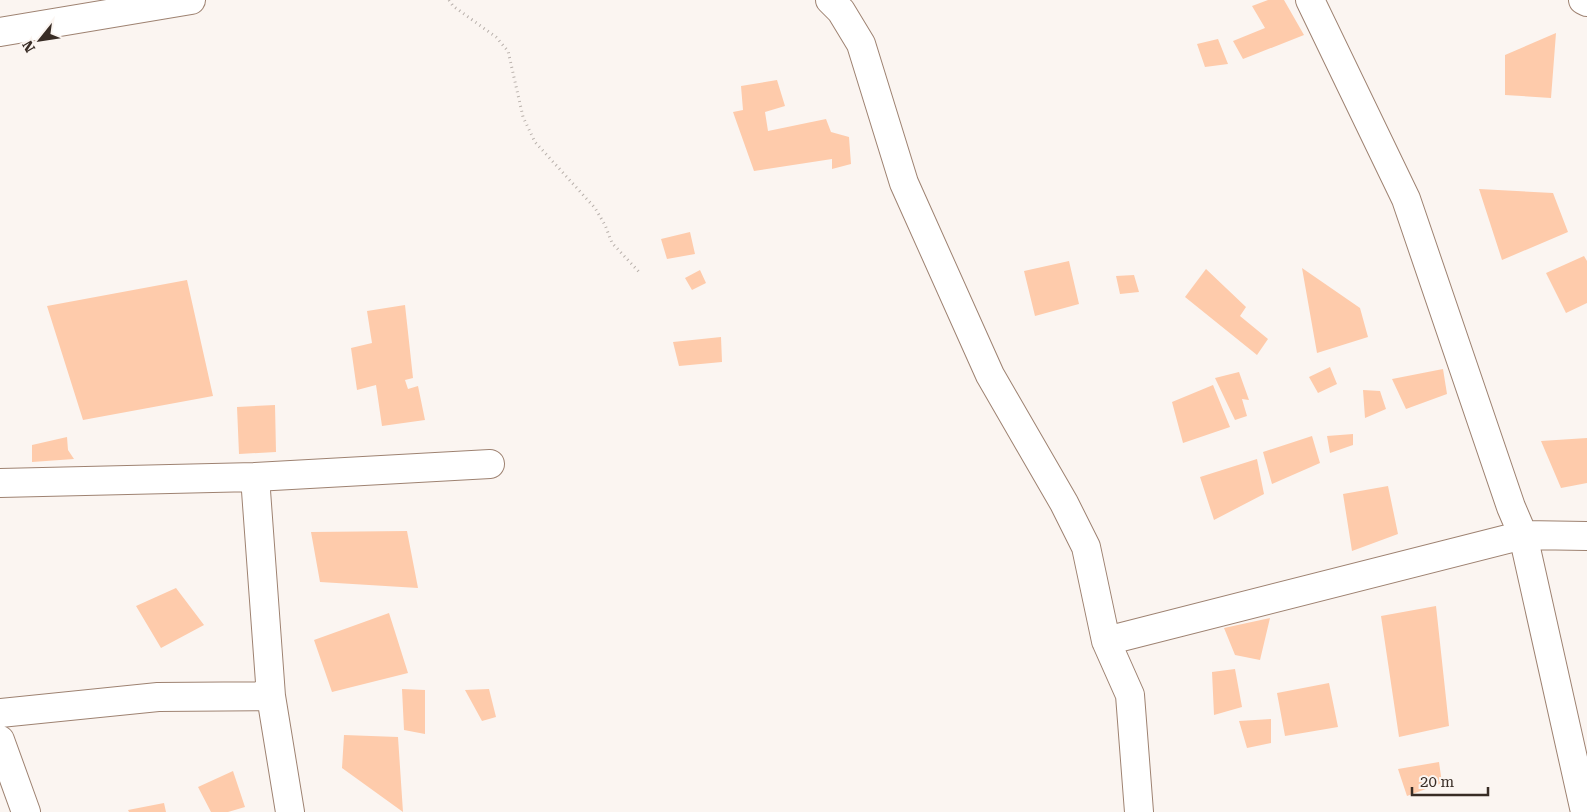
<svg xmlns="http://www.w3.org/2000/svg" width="1587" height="812" viewBox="0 0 1587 812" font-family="'Roboto Serif',serif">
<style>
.building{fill:#fecbab}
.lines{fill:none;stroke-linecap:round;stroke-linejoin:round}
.minor-casing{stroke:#9e8271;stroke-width:30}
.path{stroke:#b8b0ab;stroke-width:3;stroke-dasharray:1 4;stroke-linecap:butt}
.minor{stroke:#fff;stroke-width:28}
</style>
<rect width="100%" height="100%" fill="#fbf5f1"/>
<path class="building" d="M 1268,0 L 1284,0 L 1304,35 L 1243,59 L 1233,41 L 1265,28 L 1252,6 Z
M 1556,33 L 1551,98 L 1505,95 L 1505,55 Z
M 1218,39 L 1228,64 L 1205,67 L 1197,44 Z
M 777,80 L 785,106 L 765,112 L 768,131 L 826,119 L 831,132 L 849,137 L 851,164 L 832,169 L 832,159 L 754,171 L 733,112 L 743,110 L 741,86 Z
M 1479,189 L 1553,193 L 1568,232 L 1502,260 Z
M 690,232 L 695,254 L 667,259 L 661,239 Z
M 1584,256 L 1587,261 L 1587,303 L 1566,313 L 1546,273 Z
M 1069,261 L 1079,304 L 1035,316 L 1024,271 Z
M 1302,268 L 1360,308 L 1368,337 L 1317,353 Z
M 1206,269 L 1246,307 L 1240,316 L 1268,339 L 1257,355 L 1185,297 Z
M 700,270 L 706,283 L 692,290 L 685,278 Z
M 1134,275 L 1139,292 L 1120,294 L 1116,276 Z
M 187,280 L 213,396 L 83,420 L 47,306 Z
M 405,305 L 413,378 L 405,380 L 408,389 L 418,386 L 425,420 L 382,426 L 376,385 L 357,390 L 351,348 L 372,343 L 367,311 Z
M 721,337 L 722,362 L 679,366 L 673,342 Z
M 1330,367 L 1337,384 L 1318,393 L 1309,377 Z
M 1443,369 L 1447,394 L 1406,409 L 1392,379 Z
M 1239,372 L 1249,400 L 1242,399 L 1247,416 L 1235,420 L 1215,378 Z
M 1213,385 L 1230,427 L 1183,443 L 1172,402 Z
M 1363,390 L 1380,391 L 1386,409 L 1365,418 Z
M 275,405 L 276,452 L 239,454 L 237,407 Z
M 1353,434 L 1353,445 L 1330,453 L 1327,436 Z
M 1312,436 L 1320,463 L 1272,484 L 1263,452 Z
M 67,437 L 68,450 L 74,459 L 32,462 L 32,445 Z
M 1587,438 L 1587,483 L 1561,488 L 1541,441 Z
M 1257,459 L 1264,494 L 1214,520 L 1200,477 Z
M 1388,486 L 1398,534 L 1352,551 L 1343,494 Z
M 407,531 L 418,588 L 320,582 L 311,532 Z
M 176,588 L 204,625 L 161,648 L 136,606 Z
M 1436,606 L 1449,726 L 1399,737 L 1381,616 Z
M 389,613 L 408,673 L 332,692 L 314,640 Z
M 1270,618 L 1260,660 L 1235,655 L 1224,628 Z
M 1235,669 L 1242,707 L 1214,715 L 1212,672 Z
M 1329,683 L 1338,727 L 1285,736 L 1277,693 Z
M 402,689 L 425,690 L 425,734 L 404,730 Z
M 489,689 L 496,717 L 482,721 L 465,690 Z
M 1271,719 L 1271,743 L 1247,748 L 1239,721 Z
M 344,735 L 398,737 L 403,812 L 342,768 Z
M 1439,762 L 1442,783 L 1407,796 L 1398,769 Z
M 233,771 L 245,807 L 228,812 L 211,812 L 198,787 Z
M 164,803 L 166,812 L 129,812 L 128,810 Z"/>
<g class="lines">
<g class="minor-casing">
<path id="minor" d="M 830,0 L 841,11 L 861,44 L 904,183 L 990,375 L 1064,503 L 1086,547 L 1106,641 L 1130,695 L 1139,812
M 1310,0 L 1406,199 L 1511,507 L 1523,535 L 1587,536
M 1583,0 L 1587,2
M 0,32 L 191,0
M 255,477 L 271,696
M 0,483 L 255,477 L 490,464
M 1106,641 L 1523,535 L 1585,812
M 0,713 L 158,697 L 271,696 L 290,812
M 0,740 L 26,812"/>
</g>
<path class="path" d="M 449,0 L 453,6 L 496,37 L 508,51 L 523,117 L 535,142 L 595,208 L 605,225 L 612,243 L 641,274"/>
<use href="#minor" class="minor"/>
</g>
<g transform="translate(40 40) rotate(240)" stroke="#fbf5f1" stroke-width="4" paint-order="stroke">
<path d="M0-4L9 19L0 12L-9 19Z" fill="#382c25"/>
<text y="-8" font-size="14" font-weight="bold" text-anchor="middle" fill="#382c25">N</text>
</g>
<path d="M1412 787v8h76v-8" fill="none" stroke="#382c25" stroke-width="2.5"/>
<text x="1420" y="787" font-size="15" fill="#382c25" stroke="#fbf5f1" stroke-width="4" paint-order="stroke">20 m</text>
</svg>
